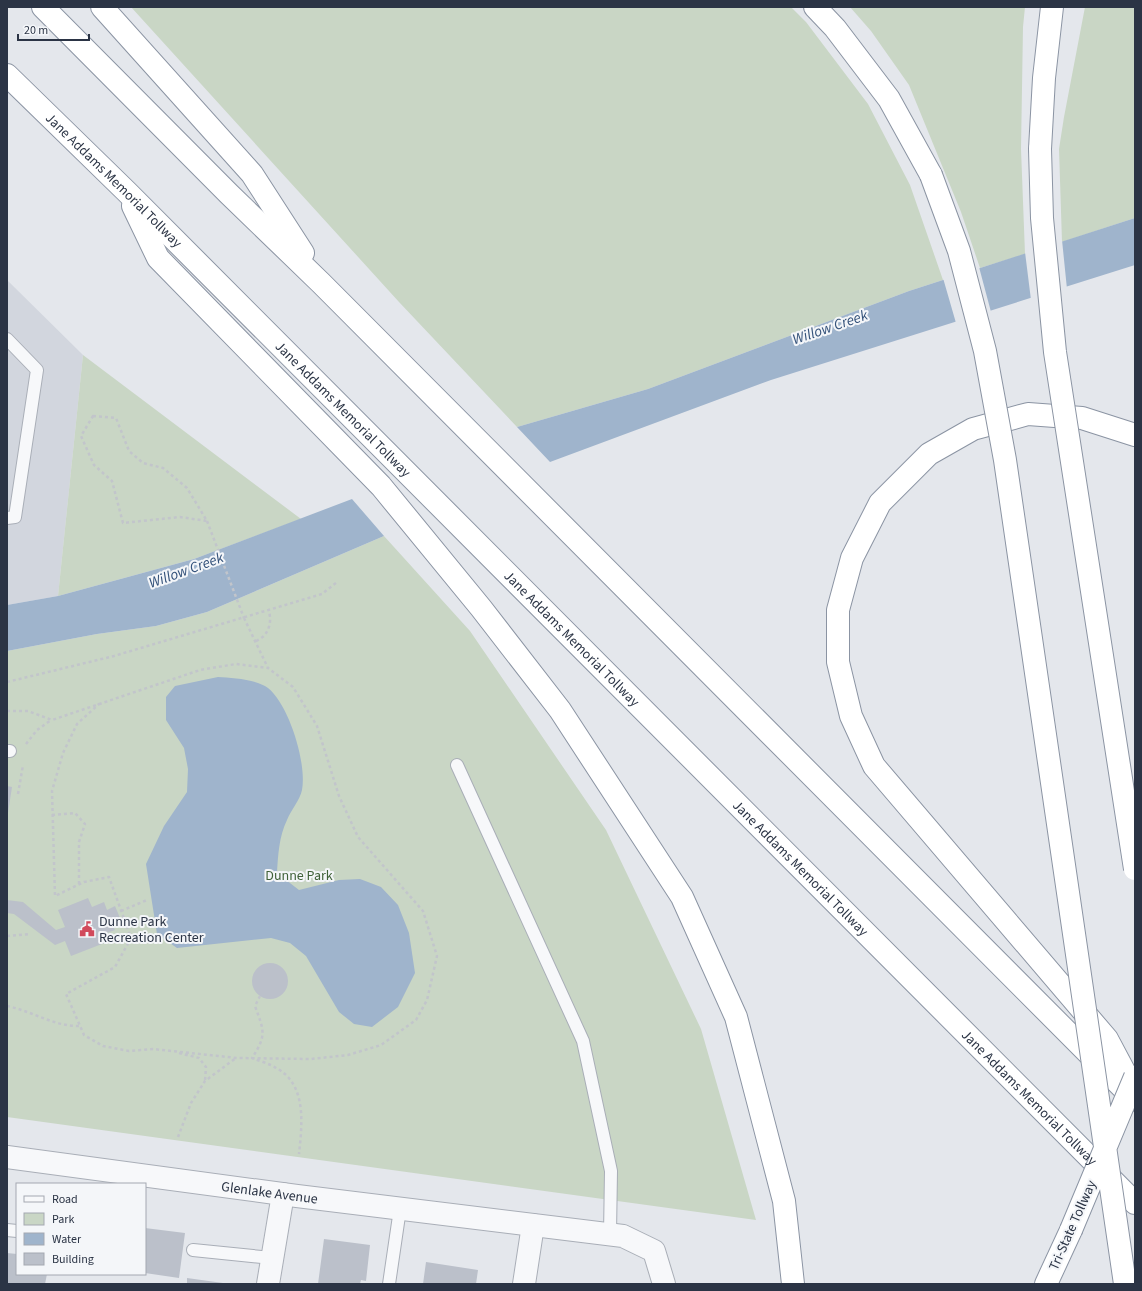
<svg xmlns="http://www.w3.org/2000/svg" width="1142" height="1291" viewBox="0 0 1142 1291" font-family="'Source Sans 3',sans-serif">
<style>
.built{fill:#d2d6de}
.green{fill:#c9d6c5}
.water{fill:#9fb4cc}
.pier{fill:#e4e7ec}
.building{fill:#bbc0ca}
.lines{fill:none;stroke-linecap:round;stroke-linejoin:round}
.lane-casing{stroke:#a9aeb7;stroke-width:14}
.street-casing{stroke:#a9aeb7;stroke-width:24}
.highway-casing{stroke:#8b94a3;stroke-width:24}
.path{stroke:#c2c5cb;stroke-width:2.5;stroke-dasharray:3 3;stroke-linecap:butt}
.lane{stroke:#f7f8fa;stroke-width:12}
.street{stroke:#f7f8fa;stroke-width:22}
.highway{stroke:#fff;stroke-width:22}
.highway-bridge-casing{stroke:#8b94a3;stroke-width:24;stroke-linecap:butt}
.path-bridge{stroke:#c2c5cb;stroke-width:2.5;stroke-dasharray:3 3;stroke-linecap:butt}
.highway-bridge{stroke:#fff;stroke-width:22}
.labels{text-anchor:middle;stroke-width:4;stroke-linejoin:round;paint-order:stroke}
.street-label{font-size:14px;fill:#2b3445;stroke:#f4f6f9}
.park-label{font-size:14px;fill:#3f6138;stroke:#f4f6f9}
.poi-label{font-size:14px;fill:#2b3445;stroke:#f4f6f9;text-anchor:start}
.water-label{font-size:15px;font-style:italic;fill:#34527a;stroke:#f4f6f9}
</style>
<rect width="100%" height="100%" fill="#e4e7ec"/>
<path class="built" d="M 7,280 L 83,355 L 58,596 L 7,605 Z"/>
<path class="green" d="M 131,7 L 791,7 L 806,22 L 868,104 L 910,185 L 943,280 L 909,291 L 648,389 L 517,427 L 399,302 Z
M 850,7 L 1025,7 L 1023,27 L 1021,149 L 1025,254 L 980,268 L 961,212 L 909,85 L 871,31 Z
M 1085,7 L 1135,7 L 1135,218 L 1062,242 L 1059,149 L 1064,117 Z
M 83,355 L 301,519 L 194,559 L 58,596 Z
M 384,536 L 470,631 L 606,830 L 701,1029 L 756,1220 L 7,1117 L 7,651 L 97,634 L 156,626 L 207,612 Z"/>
<path class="water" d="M 1135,218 L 1135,265 L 771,380 L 550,462 L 517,427 L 648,389 L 909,291 Z
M 352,499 L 384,536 L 207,612 L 156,626 L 97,634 L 7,651 L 7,605 L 58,596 L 194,559 Z
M 218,677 C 232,678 256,679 268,688 C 289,705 307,763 302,790 C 300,800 291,810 287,820 C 279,836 278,856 277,873 L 299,890 L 339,880 L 360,879 L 381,887 L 398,905 L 409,933 L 415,973 L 398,1007 L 372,1027 L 354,1024 L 339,1012 L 306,956 L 290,943 L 271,938 L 177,948 L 157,934 L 146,864 L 164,826 L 187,792 L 188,769 L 184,748 L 166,720 L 166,697 L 175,686 Z"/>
<path class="pier" d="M 1062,240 L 1067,289 L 1031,300 L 1025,252 Z
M 979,267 L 991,312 L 956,323 L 943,278 Z"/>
<path class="building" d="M 7,786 L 12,787 L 8,813 L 7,813 Z
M 88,898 L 92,907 L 104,902 L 107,910 L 115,906 L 120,918 L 111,922 L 115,930 L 104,934 L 107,942 L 71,956 L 65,941 L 55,945 L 14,914 L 7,913 L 7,900 L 23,902 L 56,930 L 65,927 L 58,910 Z
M252 981a18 18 0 1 1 36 0a18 18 0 1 1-36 0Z
M 145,1228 L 185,1233 L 179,1278 L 145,1273 Z
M 324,1239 L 370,1245 L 366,1281 L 361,1280 L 360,1284 L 318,1284 Z
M 7,1253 L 17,1254 L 17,1274 L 47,1274 L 45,1284 L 7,1284 Z
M 426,1262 L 478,1270 L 476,1284 L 423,1284 Z
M 187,1278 L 223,1283 L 223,1284 L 187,1284 Z"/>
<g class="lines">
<g class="lane-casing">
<path id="lane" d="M 7,339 L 37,370 L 15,517 L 7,518
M 7,751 L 10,751
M 457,765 L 583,1041 L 611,1171 L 610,1234
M 7,1230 L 17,1231
M 193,1250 L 272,1258
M 389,1284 L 400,1209"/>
</g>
<g class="street-casing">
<g id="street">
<path id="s1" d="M 7,1157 L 297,1196 L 623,1236 L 654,1251 L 664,1284"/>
<path d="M 268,1284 L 283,1194"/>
<path d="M 524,1284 L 533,1225"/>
</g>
</g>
<g class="highway-casing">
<g id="highway">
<path d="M 43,7 L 229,194 L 321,283 L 1135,1100"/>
<path d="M 102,7 L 252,174 L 303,253"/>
<path d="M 815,7 L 835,28 L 889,99 L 931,175"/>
<path id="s2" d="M 7,75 L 127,192 L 1135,1203"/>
<path d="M 1040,149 L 1044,78 L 1052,7"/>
<path d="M 133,206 L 158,258 L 381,486 L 481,608 L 560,710 L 682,897 L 736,1017 L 784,1201 L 793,1284"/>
<path d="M 1133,1088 L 1107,1039 L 874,766 L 851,716 L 838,662 L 838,610 L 852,558 L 880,503 L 929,454 L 973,429 L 1028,414 L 1082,418 L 1135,435"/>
<path d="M 1046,1284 L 1071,1230"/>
</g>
</g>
<path class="path" d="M 93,416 L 116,418 L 129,451 L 143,463 L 163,468 L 187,488 L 207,521 L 180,517 L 123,523 L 112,481 L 94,465 L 81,436 Z
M 244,618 L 268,668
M 256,641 C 269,636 273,621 268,609
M 7,682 L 114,656 L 322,594 L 337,582
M 7,711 L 28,711 L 52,720 L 200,670 L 236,664 L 268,668 L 293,687 L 317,726 L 339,796 L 358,837 L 423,911 L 437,956 L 427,1000 L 416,1020 L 381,1045 L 348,1055 L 311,1059 L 237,1058 L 153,1049 L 129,1051 L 103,1046 L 84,1035 L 66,994 L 115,967 L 131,938 L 109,877 L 84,882 L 55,896 L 52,791 L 63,753 L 77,724 L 99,704
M 26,744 L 37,730 L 51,720
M 18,794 L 23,765
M 52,815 L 75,813 L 85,824 L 79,842 L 79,885
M 121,911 L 147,900
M 7,936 L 30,934
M 260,996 L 255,1006 C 264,1031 267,1035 252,1058 C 260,1061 270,1064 278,1069 C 307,1086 302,1125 299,1154
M 7,1006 C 32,1011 55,1027 80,1026
M 179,1053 L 199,1058 L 206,1067 L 205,1081
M 178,1137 L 191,1103 L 205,1081 L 236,1058"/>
<use href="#lane" class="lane"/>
<use href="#street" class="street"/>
<use href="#highway" class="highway"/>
<g class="highway-bridge-casing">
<path id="highway-bridge" d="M 1040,149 L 1042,218 L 1055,352 L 1135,869
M 931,175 L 959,251 L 985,351 L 1005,460 L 1125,1284
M 1071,1230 L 1135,1077"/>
</g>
<path class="path-bridge" d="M 207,521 L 244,618"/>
<use href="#highway-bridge" class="highway-bridge"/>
</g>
<defs>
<g id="civic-bare" transform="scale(1.2)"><path d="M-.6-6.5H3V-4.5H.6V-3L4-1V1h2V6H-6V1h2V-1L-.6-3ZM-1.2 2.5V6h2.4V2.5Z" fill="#d1495b" stroke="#f4f6f9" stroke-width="2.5" paint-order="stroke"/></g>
</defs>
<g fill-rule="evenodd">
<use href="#civic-bare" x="87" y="929"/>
</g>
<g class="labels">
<g class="street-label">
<text dy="5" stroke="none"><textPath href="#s2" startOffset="150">Jane Addams Memorial Tollway</textPath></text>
<text dy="5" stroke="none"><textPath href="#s2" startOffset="474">Jane Addams Memorial Tollway</textPath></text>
<text dy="5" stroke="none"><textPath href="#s2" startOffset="798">Jane Addams Memorial Tollway</textPath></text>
<text dy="5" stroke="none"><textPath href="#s2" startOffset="1122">Jane Addams Memorial Tollway</textPath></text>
<text dy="5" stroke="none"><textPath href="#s2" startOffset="1446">Jane Addams Memorial Tollway</textPath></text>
<text dy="5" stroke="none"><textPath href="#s1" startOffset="265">Glenlake Avenue</textPath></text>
<text transform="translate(1072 1225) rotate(-66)" y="5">Tri-State Tollway</text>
</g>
<g class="park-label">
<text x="299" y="880">Dunne Park</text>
</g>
<g class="poi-label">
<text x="99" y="926">Dunne Park<tspan x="99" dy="16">Recreation Center</tspan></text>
</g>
<g class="water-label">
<text transform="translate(830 327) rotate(-19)" y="5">Willow Creek</text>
<text transform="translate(186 570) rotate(-20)" y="5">Willow Creek</text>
</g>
</g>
<rect width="1142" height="1291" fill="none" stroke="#2b3445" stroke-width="16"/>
<rect x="16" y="1183" width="130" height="92" fill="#f4f6f9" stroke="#a4a8b1"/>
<rect x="24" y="1196" width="20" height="6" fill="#f7f8fa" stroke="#a4a8b1"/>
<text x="52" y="1203" font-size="12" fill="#2b3445">Road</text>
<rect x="24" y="1213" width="20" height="12" fill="#c9d6c5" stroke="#a4a8b1"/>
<text x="52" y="1223" font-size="12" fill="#2b3445">Park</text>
<rect x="24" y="1233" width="20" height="12" fill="#9fb4cc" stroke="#a4a8b1"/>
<text x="52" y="1243" font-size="12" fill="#2b3445">Water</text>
<rect x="24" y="1253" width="20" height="12" fill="#bbc0ca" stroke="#a4a8b1"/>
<text x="52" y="1263" font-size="12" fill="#2b3445">Building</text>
<path d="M18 34v6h71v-6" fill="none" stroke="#2b3445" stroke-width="2"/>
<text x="24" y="34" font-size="12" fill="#2b3445" stroke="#f4f6f9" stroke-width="3" paint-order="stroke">20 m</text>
</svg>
